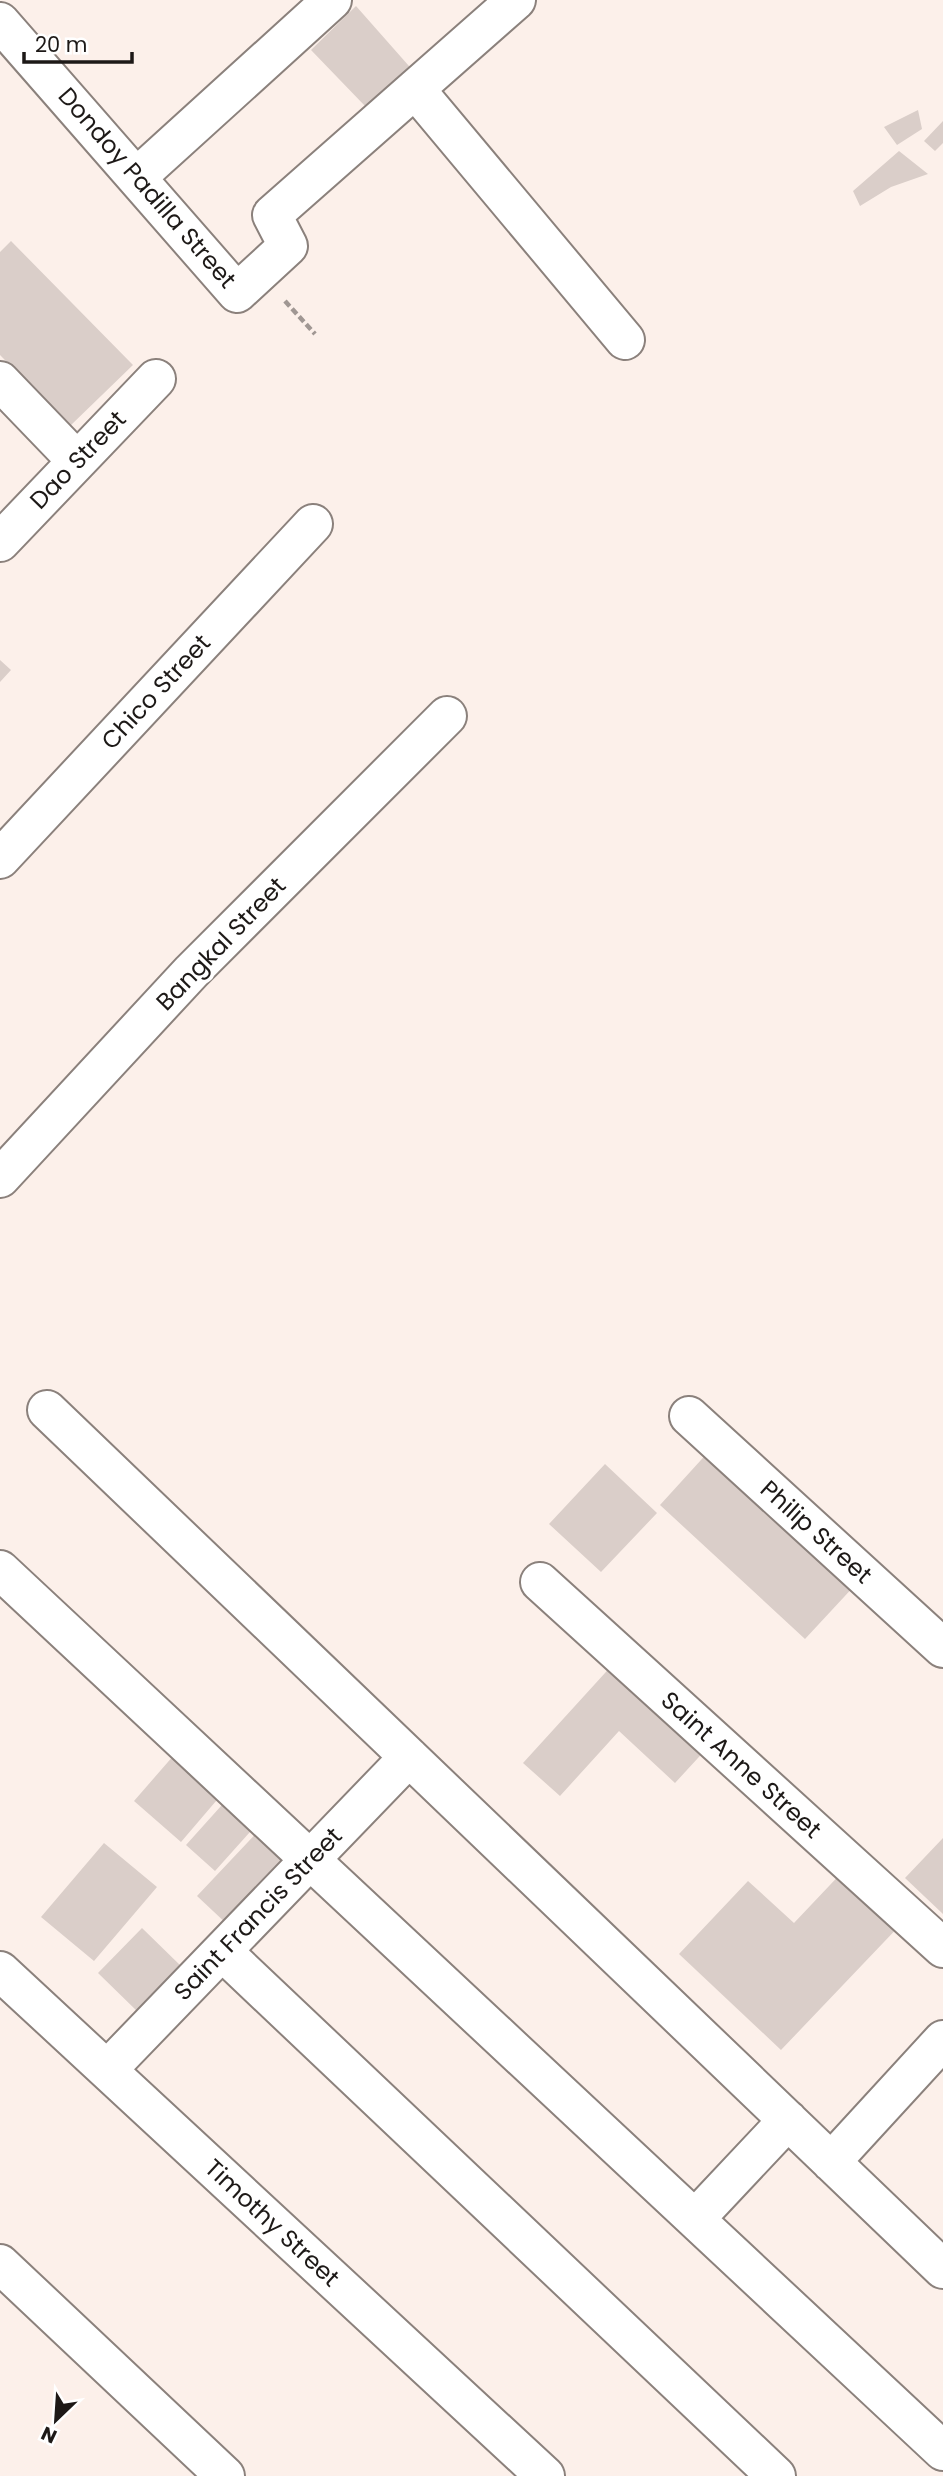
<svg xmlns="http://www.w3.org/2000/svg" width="943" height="2476" viewBox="0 0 943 2476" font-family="Poppins,sans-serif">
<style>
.building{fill:#dacec9}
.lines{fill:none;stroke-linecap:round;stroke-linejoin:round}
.minor-casing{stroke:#8b817c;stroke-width:42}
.path{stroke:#a09793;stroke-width:4.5;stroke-dasharray:7 3.5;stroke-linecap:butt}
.minor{stroke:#fff;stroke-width:38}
.labels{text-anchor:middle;stroke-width:7;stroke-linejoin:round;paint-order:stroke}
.street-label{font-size:24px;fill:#1d1917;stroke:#fff}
</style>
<rect width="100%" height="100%" fill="#fcf0ea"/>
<path class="building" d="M 356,6 L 416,74 L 365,106 L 311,50 Z
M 918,110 L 922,129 L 897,145 L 884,127 Z
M 943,121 L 943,143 L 935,151 L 924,141 Z
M 899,151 L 928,174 L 891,187 L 860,206 L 853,191 Z
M 11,241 L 133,365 L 70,426 L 0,355 L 0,252 Z
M 0,660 L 11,670 L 0,682 Z
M 711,1449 L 857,1583 L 805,1639 L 660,1505 Z
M 605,1464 L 657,1513 L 601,1572 L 549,1524 Z
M 615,1662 L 709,1746 L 675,1783 L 619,1731 L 560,1796 L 523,1763 Z
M 181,1747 L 228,1787 L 181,1842 L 134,1801 Z
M 230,1796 L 259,1822 L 215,1871 L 186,1845 Z
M 266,1823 L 298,1853 L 229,1926 L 197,1896 Z
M 943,1838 L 943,1914 L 905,1878 Z
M 104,1843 L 157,1887 L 94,1961 L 41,1917 Z
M 847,1867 L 904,1921 L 781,2050 L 679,1954 L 748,1881 L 794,1923 Z
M 142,1928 L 183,1968 L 139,2013 L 98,1973 Z"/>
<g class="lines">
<g class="minor-casing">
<path id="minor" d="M 0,22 L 237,293 L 288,246 L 272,215 L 516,0
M 415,89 L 625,340
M 137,177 L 332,0
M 0,381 L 77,461
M 0,542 L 156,379
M 0,859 L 313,524
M 0,1178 L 191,972 L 447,716
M 47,1410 L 943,2269
M 689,1416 L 943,1648
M 0,1570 L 943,2451
M 540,1582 L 943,1948
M 222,1951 L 776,2476
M 0,1971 L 545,2476
M 107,2070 L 409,1757
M 831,2162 L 943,2040
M 695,2219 L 788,2120
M 0,2264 L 225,2476"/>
</g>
<path class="path" d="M 285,301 L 315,334"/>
<use href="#minor" class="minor"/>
</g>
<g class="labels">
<g class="street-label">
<text transform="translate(147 188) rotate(49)" y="8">Dondoy Padilla Street</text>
<text transform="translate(78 460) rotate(-46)" y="8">Dao Street</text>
<text transform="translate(156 692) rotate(-47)" y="8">Chico Street</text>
<text transform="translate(221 944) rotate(-46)" y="8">Bangkal Street</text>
<text transform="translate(816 1532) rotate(42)" y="8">Philip Street</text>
<text transform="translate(741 1765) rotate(42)" y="8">Saint Anne Street</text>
<text transform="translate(258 1914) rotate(-46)" y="8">Saint Francis Street</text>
<text transform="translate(272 2223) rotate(43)" y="8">Timothy Street</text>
</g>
</g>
<g transform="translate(56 2420) rotate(205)" stroke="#ffffff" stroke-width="5" paint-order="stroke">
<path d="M0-5L12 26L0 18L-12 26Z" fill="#1d1917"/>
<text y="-10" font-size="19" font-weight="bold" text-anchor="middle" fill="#1d1917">N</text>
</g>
<path d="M24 52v10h108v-10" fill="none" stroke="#1d1917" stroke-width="3.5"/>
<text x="35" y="52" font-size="21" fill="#1d1917" stroke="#ffffff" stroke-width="5" paint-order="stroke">20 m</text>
</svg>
